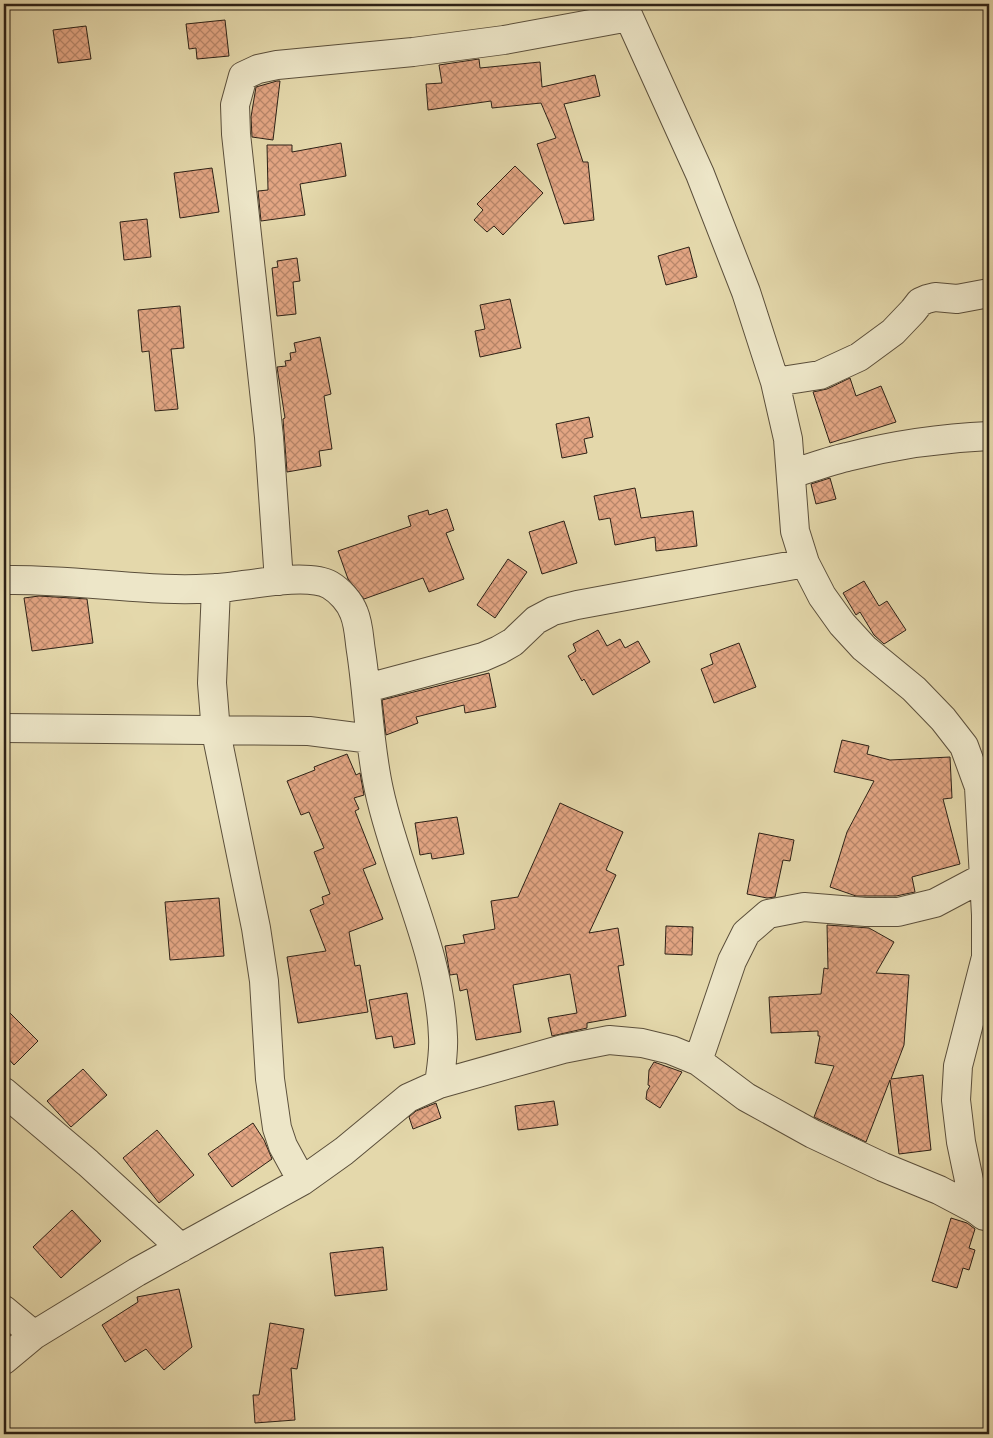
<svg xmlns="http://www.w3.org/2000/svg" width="993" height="1438" viewBox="0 0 993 1438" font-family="'IM FELL Great Primer',serif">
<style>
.building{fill:url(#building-cross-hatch);stroke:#2d2116}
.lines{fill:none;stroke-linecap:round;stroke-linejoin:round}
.minor-casing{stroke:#5b4f3b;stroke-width:30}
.minor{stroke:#ede6c8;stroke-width:28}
</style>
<defs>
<pattern id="building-cross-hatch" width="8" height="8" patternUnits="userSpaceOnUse" patternTransform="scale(1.25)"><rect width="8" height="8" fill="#e2a583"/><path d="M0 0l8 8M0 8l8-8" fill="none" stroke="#b8866a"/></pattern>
</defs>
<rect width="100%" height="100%" fill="#e4d8ab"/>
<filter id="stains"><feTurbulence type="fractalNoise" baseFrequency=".004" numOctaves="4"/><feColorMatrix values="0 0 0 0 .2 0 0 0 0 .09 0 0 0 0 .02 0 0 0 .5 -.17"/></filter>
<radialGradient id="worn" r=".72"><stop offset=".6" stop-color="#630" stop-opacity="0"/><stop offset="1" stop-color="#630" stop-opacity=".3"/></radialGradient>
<path class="building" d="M 225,20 L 229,56 L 197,59 L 196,48 L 189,49 L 186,24 Z
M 86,26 L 91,59 L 58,63 L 53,30 Z
M 479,59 L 480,68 L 540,62 L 542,87 L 595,75 L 600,96 L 564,104 L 583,162 L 588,162 L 594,220 L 564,224 L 537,144 L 556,138 L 541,103 L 492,108 L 491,101 L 428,110 L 426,84 L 442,83 L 439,65 Z
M 277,81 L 280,81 L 273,140 L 252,137 L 251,117 L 256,87 Z
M 341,143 L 346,176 L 300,184 L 305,215 L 261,221 L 258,191 L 268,190 L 267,145 L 292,145 L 292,152 Z
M 515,166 L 543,193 L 503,235 L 494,226 L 487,232 L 474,220 L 483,210 L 477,204 Z
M 212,168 L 219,212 L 180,218 L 174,173 Z
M 147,219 L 151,257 L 124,260 L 120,222 Z
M 689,247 L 697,277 L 666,285 L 658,256 Z
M 297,258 L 300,281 L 293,282 L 296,314 L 277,316 L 272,268 L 278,267 L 277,261 Z
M 510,299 L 521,348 L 480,357 L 475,331 L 485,329 L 480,305 Z
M 180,306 L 184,348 L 171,349 L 178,409 L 155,411 L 149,351 L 142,352 L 138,310 Z
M 320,337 L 331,394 L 324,396 L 332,449 L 319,451 L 321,466 L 287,472 L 283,419 L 285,418 L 277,367 L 286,366 L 285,361 L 291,360 L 290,353 L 296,352 L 294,343 Z
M 850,378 L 856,396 L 881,386 L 896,422 L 830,443 L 813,392 L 827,389 Z
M 589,417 L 593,437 L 584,439 L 587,453 L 562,458 L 556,424 Z
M 830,478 L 836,499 L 816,504 L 811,484 Z
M 635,488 L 641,518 L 693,511 L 697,546 L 656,551 L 655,537 L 615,545 L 610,518 L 599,520 L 594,496 Z
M 447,509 L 454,530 L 446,533 L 464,579 L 429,592 L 423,578 L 364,599 L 348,579 L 338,551 L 411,526 L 408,516 L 428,510 L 429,515 Z
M 564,521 L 577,563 L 542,574 L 529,532 Z
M 508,559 L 527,572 L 495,618 L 477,605 Z
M 864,581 L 879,606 L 887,601 L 906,630 L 884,644 L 874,635 L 860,612 L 856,615 L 843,593 Z
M 39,596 L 87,599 L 93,643 L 32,651 L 24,598 Z
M 598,630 L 607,646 L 620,639 L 625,648 L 638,641 L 650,662 L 593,695 L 584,679 L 582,681 L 568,656 L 576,651 L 573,644 Z
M 739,643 L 756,687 L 714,703 L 701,669 L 713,664 L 710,654 Z
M 489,673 L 496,707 L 465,713 L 464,705 L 416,717 L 418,723 L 386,735 L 382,700 Z
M 842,740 L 869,746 L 867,754 L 890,760 L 950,757 L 952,798 L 943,799 L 960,864 L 912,877 L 915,892 L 896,896 L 856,896 L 830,887 L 847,832 L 874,781 L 834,772 Z
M 347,754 L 356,775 L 360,773 L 364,795 L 354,798 L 359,809 L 355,811 L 376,864 L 363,869 L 383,919 L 349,932 L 355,966 L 360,965 L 368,1012 L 298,1023 L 287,957 L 326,951 L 310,910 L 324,904 L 322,897 L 330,894 L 314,852 L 324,848 L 309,812 L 301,815 L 287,781 L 315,770 L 314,767 Z
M 560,803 L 623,832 L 606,870 L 616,875 L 589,933 L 618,928 L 624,965 L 618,966 L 626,1016 L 587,1023 L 587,1028 L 552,1036 L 548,1018 L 577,1013 L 570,974 L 513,985 L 521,1032 L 476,1040 L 467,989 L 460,991 L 457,974 L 450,975 L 445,946 L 465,943 L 463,935 L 495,929 L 491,901 L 518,897 Z
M 457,817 L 464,854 L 432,859 L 431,853 L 420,855 L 415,823 Z
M 759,833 L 794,840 L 790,861 L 783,860 L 775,897 L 767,898 L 747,894 Z
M 219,898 L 224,956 L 170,960 L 165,902 Z
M 827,925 L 869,928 L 894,942 L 876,973 L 909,975 L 904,1045 L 891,1079 L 923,1075 L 931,1150 L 899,1154 L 890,1080 L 866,1142 L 814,1117 L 834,1066 L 815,1063 L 820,1036 L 818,1036 L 818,1031 L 771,1033 L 769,997 L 821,994 L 824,968 L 828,969 Z
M 666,926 L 693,927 L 692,955 L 665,954 Z
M 407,993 L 415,1044 L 394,1048 L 392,1036 L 376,1039 L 369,1000 Z
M 4,1007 L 38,1041 L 14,1065 L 4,1054 Z
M 654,1062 L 682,1072 L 660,1108 L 646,1099 L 647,1091 L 650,1086 L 648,1085 L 649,1070 Z
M 83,1069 L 107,1095 L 71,1127 L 47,1101 Z
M 554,1101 L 558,1125 L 518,1130 L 515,1106 Z
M 436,1103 L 441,1118 L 413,1129 L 409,1117 L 416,1111 Z
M 253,1123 L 264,1140 L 272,1159 L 232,1187 L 208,1154 Z
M 157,1130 L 194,1175 L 159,1203 L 123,1158 Z
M 72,1210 L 101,1241 L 61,1278 L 33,1247 Z
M 951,1218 L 967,1223 L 975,1229 L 969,1248 L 975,1250 L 969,1270 L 963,1268 L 957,1288 L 932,1281 Z
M 383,1247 L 387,1290 L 335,1296 L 330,1253 Z
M 179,1289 L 192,1347 L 164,1370 L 146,1349 L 125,1362 L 102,1325 L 138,1302 L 137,1297 Z
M 270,1323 L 304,1329 L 297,1369 L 291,1368 L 295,1420 L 255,1423 L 253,1395 L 259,1395 Z"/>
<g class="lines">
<g class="minor-casing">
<path id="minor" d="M 623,4 L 700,174 L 746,292 L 775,382 L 788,439 L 795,531 L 805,563 L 822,596 L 842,624 L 864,648 L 914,689 L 943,719 L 964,746 L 979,787 L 986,915 L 986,957 L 958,1066 L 956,1100 L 961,1142 L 975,1209
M 775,382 L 820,375 L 859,357 L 893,332 L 913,311 L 920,302 L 927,299 L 935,297 L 957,299 L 989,293
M 792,474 C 810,468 829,461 847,457 C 894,445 941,438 989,436
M 4,580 C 79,578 153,595 229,587 C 254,584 309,573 330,585 C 340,591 350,602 354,613 C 359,625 359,639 361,651 C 368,697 369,745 379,790 C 397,874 440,950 443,1037 C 444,1052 441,1069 439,1084
M 279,581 L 269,437 L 236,134 L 235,105 L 243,76 L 258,69 L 277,65 L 413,52 L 504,40 L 629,17
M 216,588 L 212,683 L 216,732 L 256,928 L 264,981 L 270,1079 L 277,1128 L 283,1146 L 302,1181
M 367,688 L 483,657 L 499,650 L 513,642 L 536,620 L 553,611 L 577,605 L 805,563
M 4,728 L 309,731 L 371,739
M 698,1061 L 732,961 L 746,933 L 768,914 L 804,907 L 866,912 L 898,912 L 935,903 L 984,877
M 4,1092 L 88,1163 L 181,1248
M 4,1310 L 34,1335
M 4,1360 L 34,1335 L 137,1272 L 302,1181 L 344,1151 L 408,1098 L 439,1084 L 563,1049 L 609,1040 L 642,1043 L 671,1050 L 698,1061 L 746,1097 L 813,1134 L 883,1167 L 939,1190 L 975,1209 L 984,1216"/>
</g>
<use href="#minor" class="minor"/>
</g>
<rect width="993" height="1438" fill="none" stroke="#e4d8ab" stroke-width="20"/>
<rect x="5" y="5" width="983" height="1428" fill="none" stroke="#2d2116" stroke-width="2.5"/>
<rect x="10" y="10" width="973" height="1418" fill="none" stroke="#2d2116"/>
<rect width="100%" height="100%" filter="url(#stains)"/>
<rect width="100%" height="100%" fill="url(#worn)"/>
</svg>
